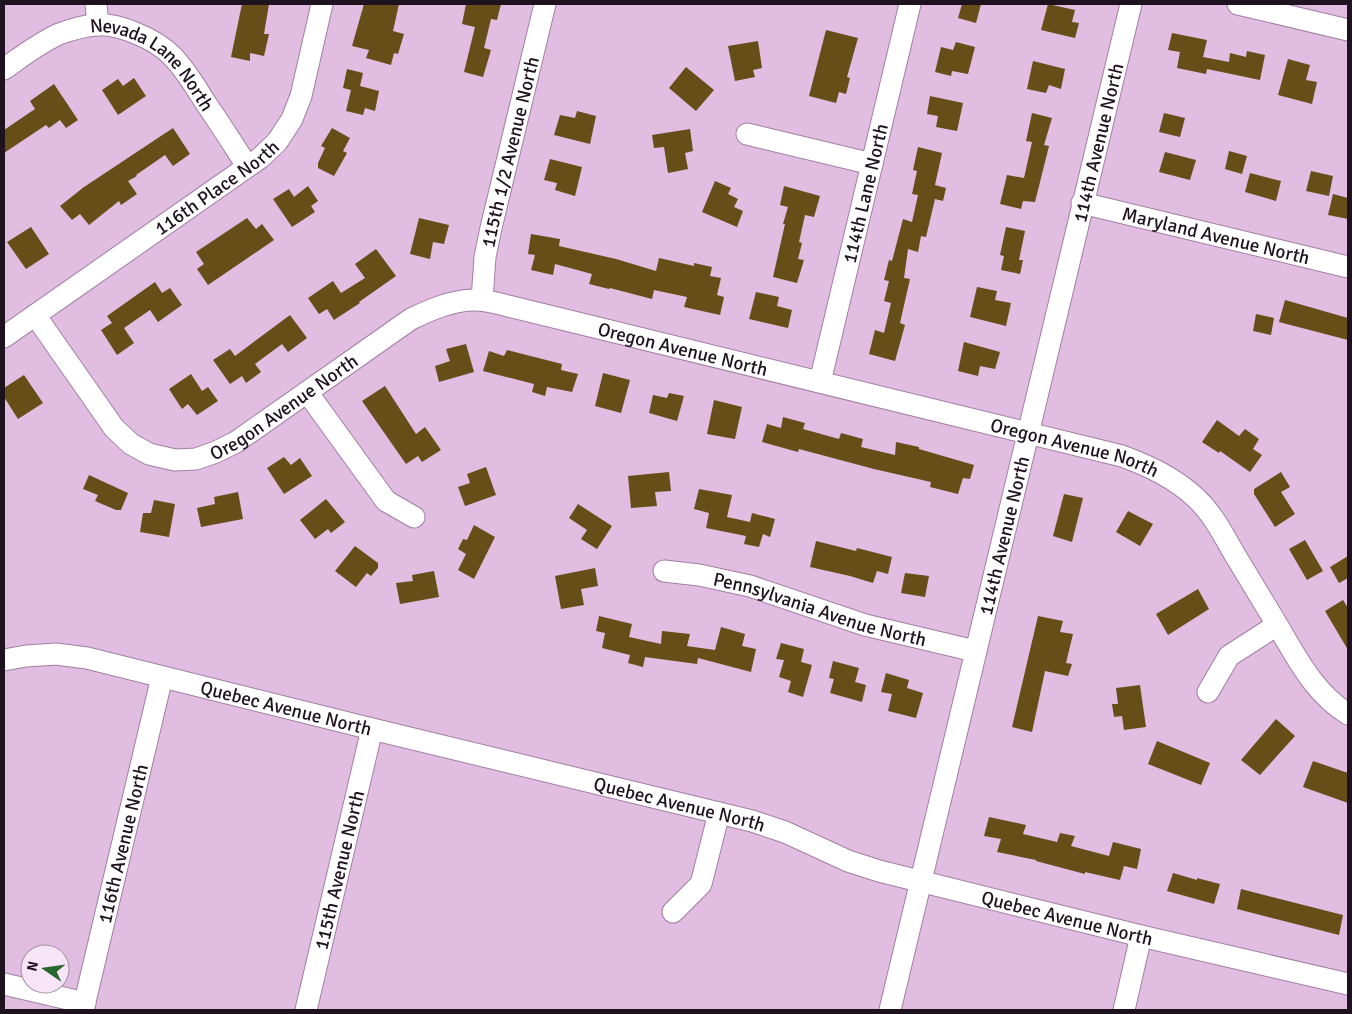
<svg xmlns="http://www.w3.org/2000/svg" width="1352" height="1014" viewBox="0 0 1352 1014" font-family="Signika,sans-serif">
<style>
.building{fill:#654e18}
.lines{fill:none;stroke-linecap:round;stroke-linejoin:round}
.minor-casing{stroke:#a17fa2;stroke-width:23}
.minor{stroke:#fff;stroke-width:21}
.labels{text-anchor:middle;stroke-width:5;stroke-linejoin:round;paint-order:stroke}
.street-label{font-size:19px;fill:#1f121f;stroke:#f7e4f7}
</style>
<rect width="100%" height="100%" fill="#e1bde2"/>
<path class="building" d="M 242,4 L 269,4 L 264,34 L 269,34 L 264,56 L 250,53 L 250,61 L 231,57 Z
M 364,4 L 399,4 L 393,31 L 404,34 L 398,54 L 394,53 L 391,65 L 366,58 L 369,50 L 352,46 Z
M 466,4 L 501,4 L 497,20 L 491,19 L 484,48 L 491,50 L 483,77 L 464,72 L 475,27 L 462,24 Z
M 962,4 L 981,4 L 976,23 L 958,18 Z
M 1048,4 L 1075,10 L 1072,22 L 1079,23 L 1075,38 L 1041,30 Z
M 826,30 L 858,38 L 847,77 L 850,78 L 846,94 L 839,92 L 836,103 L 809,96 Z
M 1172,33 L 1207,40 L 1203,57 L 1229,62 L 1230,53 L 1246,57 L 1247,51 L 1265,55 L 1260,80 L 1207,69 L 1206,74 L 1177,68 L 1180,52 L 1168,50 Z
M 758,41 L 762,68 L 753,70 L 755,77 L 735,81 L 728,46 Z
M 956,42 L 975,47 L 968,74 L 952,71 L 951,76 L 935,72 L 941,47 L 953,50 Z
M 1288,59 L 1310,65 L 1306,80 L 1317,82 L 1312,104 L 1278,95 Z
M 1033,61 L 1065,69 L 1061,89 L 1049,85 L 1046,93 L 1027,89 Z
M 686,67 L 714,90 L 696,111 L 669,88 Z
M 347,69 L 363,73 L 360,86 L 379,91 L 375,111 L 365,108 L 363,115 L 346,111 L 351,90 L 343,88 Z
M 134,78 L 146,96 L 118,115 L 102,90 L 118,79 L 123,86 Z
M 54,84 L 78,120 L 66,128 L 60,120 L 49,128 L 46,125 L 4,153 L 4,130 L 35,109 L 30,101 Z
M 930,96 L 963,103 L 957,131 L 936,127 L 938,116 L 927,114 Z
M 577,111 L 596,116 L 590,144 L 554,135 L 560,115 L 575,118 Z
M 1032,113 L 1052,118 L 1044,145 L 1049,146 L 1035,202 L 1023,201 L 1021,209 L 1000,204 L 1007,175 L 1024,178 L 1032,142 L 1026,141 Z
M 1164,113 L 1185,118 L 1180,137 L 1159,132 Z
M 173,128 L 190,154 L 173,166 L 165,155 L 136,175 L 137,176 L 128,181 L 137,194 L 121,205 L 119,201 L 89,225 L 80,214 L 72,220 L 60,206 L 84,187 Z
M 332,128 L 350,138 L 343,151 L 347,153 L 334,176 L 318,168 L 318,163 L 325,148 L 321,146 Z
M 690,129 L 693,151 L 685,153 L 688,169 L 668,173 L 664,147 L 654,148 L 652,135 Z
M 918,147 L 942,153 L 935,185 L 946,188 L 943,201 L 935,199 L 926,237 L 921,236 L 918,252 L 908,249 L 904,278 L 910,279 L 900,323 L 905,325 L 895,361 L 869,354 L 875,330 L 884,333 L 891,303 L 884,301 L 889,281 L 884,280 L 889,260 L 892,261 L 903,219 L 912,222 L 918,195 L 912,194 L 917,171 L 913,170 Z
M 1229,151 L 1247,156 L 1242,174 L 1225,169 Z
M 1165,152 L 1196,160 L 1190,180 L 1159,172 Z
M 550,159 L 582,167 L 575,196 L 555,190 L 557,183 L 544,180 Z
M 1311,171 L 1333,176 L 1329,196 L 1306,191 Z
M 1250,173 L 1281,181 L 1276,201 L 1245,192 Z
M 715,181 L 731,188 L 728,194 L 738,199 L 734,207 L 743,211 L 737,227 L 702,212 Z
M 308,186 L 318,201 L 311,206 L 315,212 L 292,227 L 273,199 L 289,189 L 294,197 Z
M 784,186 L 820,196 L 814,217 L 805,215 L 799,242 L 802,243 L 798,259 L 804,260 L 797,283 L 773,277 L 785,224 L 783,224 L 788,207 L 780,205 Z
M 1333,194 L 1348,198 L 1348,219 L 1328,215 Z
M 247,218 L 256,229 L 262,224 L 274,240 L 208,285 L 197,269 L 204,264 L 196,252 Z
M 419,218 L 449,225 L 444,244 L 433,242 L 430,259 L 410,254 Z
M 31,227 L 49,254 L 26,269 L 7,242 Z
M 1006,227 L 1025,231 L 1019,260 L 1023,260 L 1020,274 L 1001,270 L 1004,256 L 1000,255 Z
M 531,234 L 560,239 L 559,246 L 616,259 L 656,271 L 659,258 L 694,266 L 694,263 L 712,267 L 710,276 L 721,278 L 717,295 L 724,297 L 720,315 L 684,307 L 687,297 L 654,290 L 652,299 L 610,288 L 609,289 L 589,284 L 592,274 L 555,264 L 553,275 L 531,270 L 535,255 L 528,254 Z
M 376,249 L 396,276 L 359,302 L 360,303 L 334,320 L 327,309 L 319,314 L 308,298 L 333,281 L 341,293 L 365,278 L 355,264 Z
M 155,282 L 162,293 L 170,288 L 182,305 L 158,322 L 150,310 L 124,328 L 134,343 L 117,355 L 101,330 L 112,323 L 107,316 Z
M 977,287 L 997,291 L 995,300 L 1011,303 L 1006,326 L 970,317 Z
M 756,292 L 779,297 L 777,306 L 792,310 L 788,328 L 749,319 Z
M 1285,300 L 1348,318 L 1348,340 L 1279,322 Z
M 1256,314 L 1274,318 L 1271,335 L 1253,331 Z
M 290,315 L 307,338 L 288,352 L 282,344 L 255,364 L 261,372 L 246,383 L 242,376 L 230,384 L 213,360 L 230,349 L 235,356 Z
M 964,342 L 1000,352 L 995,369 L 980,366 L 978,376 L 958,371 Z
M 466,344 L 474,372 L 439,382 L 435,366 L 450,361 L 446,349 Z
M 507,350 L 562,364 L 561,370 L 578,374 L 572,392 L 547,387 L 545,396 L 532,392 L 534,384 L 483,371 L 489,351 L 504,356 Z
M 603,373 L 630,380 L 621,413 L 595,406 Z
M 191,374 L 202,391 L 208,387 L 218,401 L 197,415 L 188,404 L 182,409 L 169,389 Z
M 24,375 L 43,403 L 18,419 L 4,397 L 4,388 Z
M 385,386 L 416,434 L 425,427 L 441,450 L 422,462 L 418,456 L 406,464 L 362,401 Z
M 669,393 L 684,396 L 677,421 L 649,413 L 653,395 L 667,398 Z
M 714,400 L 742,407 L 735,439 L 707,434 Z
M 783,417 L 805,423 L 803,429 L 839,439 L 841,433 L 863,439 L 861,447 L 895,455 L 896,442 L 919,447 L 919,449 L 974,465 L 970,479 L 963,478 L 958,494 L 930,487 L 931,482 L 874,469 L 799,449 L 798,452 L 762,442 L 767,424 L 781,428 Z
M 1217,420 L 1239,436 L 1245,429 L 1259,439 L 1253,449 L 1262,455 L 1250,472 L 1220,451 L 1219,453 L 1202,442 Z
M 284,457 L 291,465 L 300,458 L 312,476 L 284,494 L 267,468 Z
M 486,467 L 496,495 L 465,506 L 458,487 L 470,483 L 467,474 Z
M 669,472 L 671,491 L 655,492 L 657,506 L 631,508 L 628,476 Z
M 1281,472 L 1290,487 L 1281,492 L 1295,514 L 1275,527 L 1254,494 L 1254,489 Z
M 89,475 L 128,493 L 121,510 L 116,510 L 95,501 L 98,495 L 83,489 Z
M 699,489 L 732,495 L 727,517 L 750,522 L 752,513 L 775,519 L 770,537 L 763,534 L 759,547 L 744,544 L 746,536 L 706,528 L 709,513 L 694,509 Z
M 238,492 L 243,519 L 201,527 L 197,508 L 215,504 L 214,497 Z
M 1064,494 L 1083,498 L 1072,542 L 1053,536 Z
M 326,499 L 345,522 L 331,533 L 328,529 L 315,539 L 300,520 Z
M 154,500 L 175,504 L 169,537 L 140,532 L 143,513 L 151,513 Z
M 578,504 L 612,526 L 597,549 L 581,539 L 587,530 L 569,518 Z
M 1128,511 L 1153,524 L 1140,546 L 1116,532 Z
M 474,525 L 495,537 L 474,579 L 458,570 L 466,554 L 458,549 L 463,539 L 467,540 Z
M 1305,540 L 1323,571 L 1307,580 L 1289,549 Z
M 816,541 L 856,551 L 857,548 L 892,557 L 888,574 L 877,571 L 873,583 L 850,576 L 810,567 Z
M 355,546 L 378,563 L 378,568 L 371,576 L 367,573 L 356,587 L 335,571 Z
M 1348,556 L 1348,578 L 1339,583 L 1330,567 Z
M 595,568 L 598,586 L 581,589 L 584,605 L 561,609 L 555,576 Z
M 434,571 L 439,597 L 400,604 L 396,583 L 413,581 L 412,575 Z
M 905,573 L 929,576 L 925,597 L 901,593 Z
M 1198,589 L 1209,609 L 1168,635 L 1156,614 Z
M 1343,600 L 1348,608 L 1348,650 L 1325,611 Z
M 599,616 L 632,624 L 629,637 L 661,644 L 662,631 L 690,634 L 687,646 L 715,650 L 721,627 L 745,634 L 742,646 L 756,649 L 751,672 L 698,658 L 697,664 L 645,657 L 643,667 L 628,663 L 630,655 L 602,648 L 605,633 L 596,631 Z
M 1038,616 L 1063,621 L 1060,632 L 1073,634 L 1066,663 L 1072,664 L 1068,676 L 1045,671 L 1032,732 L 1012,727 Z
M 781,643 L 804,649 L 801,662 L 812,665 L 803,697 L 788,692 L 791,681 L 779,677 L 784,660 L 776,659 Z
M 833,661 L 859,668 L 855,682 L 866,685 L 862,702 L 830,693 L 834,679 L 829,678 Z
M 886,673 L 909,680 L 907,688 L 923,693 L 916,718 L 888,711 L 892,694 L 881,692 Z
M 1140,685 L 1146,727 L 1124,730 L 1122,716 L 1114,717 L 1112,704 L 1118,704 L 1116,688 Z
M 1276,719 L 1295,736 L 1260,775 L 1241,760 Z
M 1157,741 L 1210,763 L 1201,785 L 1148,764 Z
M 1313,761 L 1348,773 L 1348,803 L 1303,787 Z
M 989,817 L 1026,825 L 1023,834 L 1057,842 L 1060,833 L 1075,836 L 1071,846 L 1109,856 L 1113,842 L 1141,849 L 1137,869 L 1124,866 L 1120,880 L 1085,872 L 1085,874 L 1036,861 L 1036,860 L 997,852 L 1001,839 L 984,836 Z
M 1173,873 L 1197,880 L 1197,878 L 1220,884 L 1214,904 L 1167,891 Z
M 1241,889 L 1343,915 L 1339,935 L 1237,909 Z"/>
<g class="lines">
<g class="minor-casing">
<g id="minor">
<path d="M 96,4 L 98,25"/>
<path d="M 1238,4 L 1348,30"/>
<path id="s1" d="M 4,69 C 21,57 39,43 59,34 C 70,30 83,26 96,25 C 118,23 156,39 172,56 C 186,70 196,88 207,105 C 221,125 234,146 247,166"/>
<path d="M 747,134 L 872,164"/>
<path id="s2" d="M 1082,203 L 1348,267"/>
<path id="s3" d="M 482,300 L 485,257 L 491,228 L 545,4"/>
<path id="s4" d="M 35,315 L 114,428 L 131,444 L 149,454 L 175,460 L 196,459 L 216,452 L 236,442 L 411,319 C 430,310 450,301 472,300 C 484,299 496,303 508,306 L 1122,456 C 1149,466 1175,478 1197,499 C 1213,514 1224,536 1235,555 C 1252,583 1269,611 1286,640 C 1303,669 1319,696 1348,714"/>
<path id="s5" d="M 4,337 L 260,158 L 277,142 L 292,119 L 301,96 L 322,4"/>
<path id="s6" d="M 820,382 L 910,4"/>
<path d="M 307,392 L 386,501 L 414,517"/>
<path id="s7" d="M 664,571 L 699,575 L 750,586 L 865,625 L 975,651"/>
<path id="s8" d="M 4,660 L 26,656 L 56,654 L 87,658 L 372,729 L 752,821 L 785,832 L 848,861 L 879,871 L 1141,936 L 1348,984"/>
<path d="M 1208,692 L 1229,656 L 1277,625"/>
<path d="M 673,912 L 701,884 L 719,813"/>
<path d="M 4,984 L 85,1003"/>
<path id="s9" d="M 83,1010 L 162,677"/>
<path id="s10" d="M 306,1010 L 372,729"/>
<path id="s11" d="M 890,1010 L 1131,4"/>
<path d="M 1124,1010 L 1141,936"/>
</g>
</g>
<use href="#minor" class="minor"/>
</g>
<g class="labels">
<g class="street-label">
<text dy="7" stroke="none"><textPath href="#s1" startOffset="175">Nevada Lane North</textPath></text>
<text dy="7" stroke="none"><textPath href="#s11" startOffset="892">114th Avenue North</textPath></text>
<text dy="7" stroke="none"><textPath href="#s3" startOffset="151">115th 1/2 Avenue North</textPath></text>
<text dy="7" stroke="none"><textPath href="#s5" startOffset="260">116th Place North</textPath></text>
<text dy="7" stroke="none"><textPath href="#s6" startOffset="194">114th Lane North</textPath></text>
<text dy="7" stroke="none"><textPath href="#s2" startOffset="138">Maryland Avenue North</textPath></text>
<text dy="7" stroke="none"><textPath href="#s4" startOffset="768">Oregon Avenue North</textPath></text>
<text dy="7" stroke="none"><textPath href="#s4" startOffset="332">Oregon Avenue North</textPath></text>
<text dy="7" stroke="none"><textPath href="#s4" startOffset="1172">Oregon Avenue North</textPath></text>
<text dy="7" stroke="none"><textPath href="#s11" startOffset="488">114th Avenue North</textPath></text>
<text dy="7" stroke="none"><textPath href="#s7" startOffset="161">Pennsylvania Avenue North</textPath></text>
<text dy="7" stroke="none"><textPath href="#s8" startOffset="289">Quebec Avenue North</textPath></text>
<text dy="7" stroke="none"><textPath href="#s8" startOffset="694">Quebec Avenue North</textPath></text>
<text dy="7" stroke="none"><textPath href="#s9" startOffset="171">116th Avenue North</textPath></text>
<text dy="7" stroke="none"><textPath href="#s10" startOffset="144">115th Avenue North</textPath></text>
<text dy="7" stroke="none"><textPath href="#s8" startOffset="1099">Quebec Avenue North</textPath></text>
</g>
</g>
<rect width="1352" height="1014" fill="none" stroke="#1f121f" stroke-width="10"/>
<g transform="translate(45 969) rotate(283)"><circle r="24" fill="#f7e4f7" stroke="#a190a1"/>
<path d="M0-4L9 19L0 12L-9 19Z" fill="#27652e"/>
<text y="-8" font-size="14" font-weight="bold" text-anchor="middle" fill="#1f121f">N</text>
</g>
</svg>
